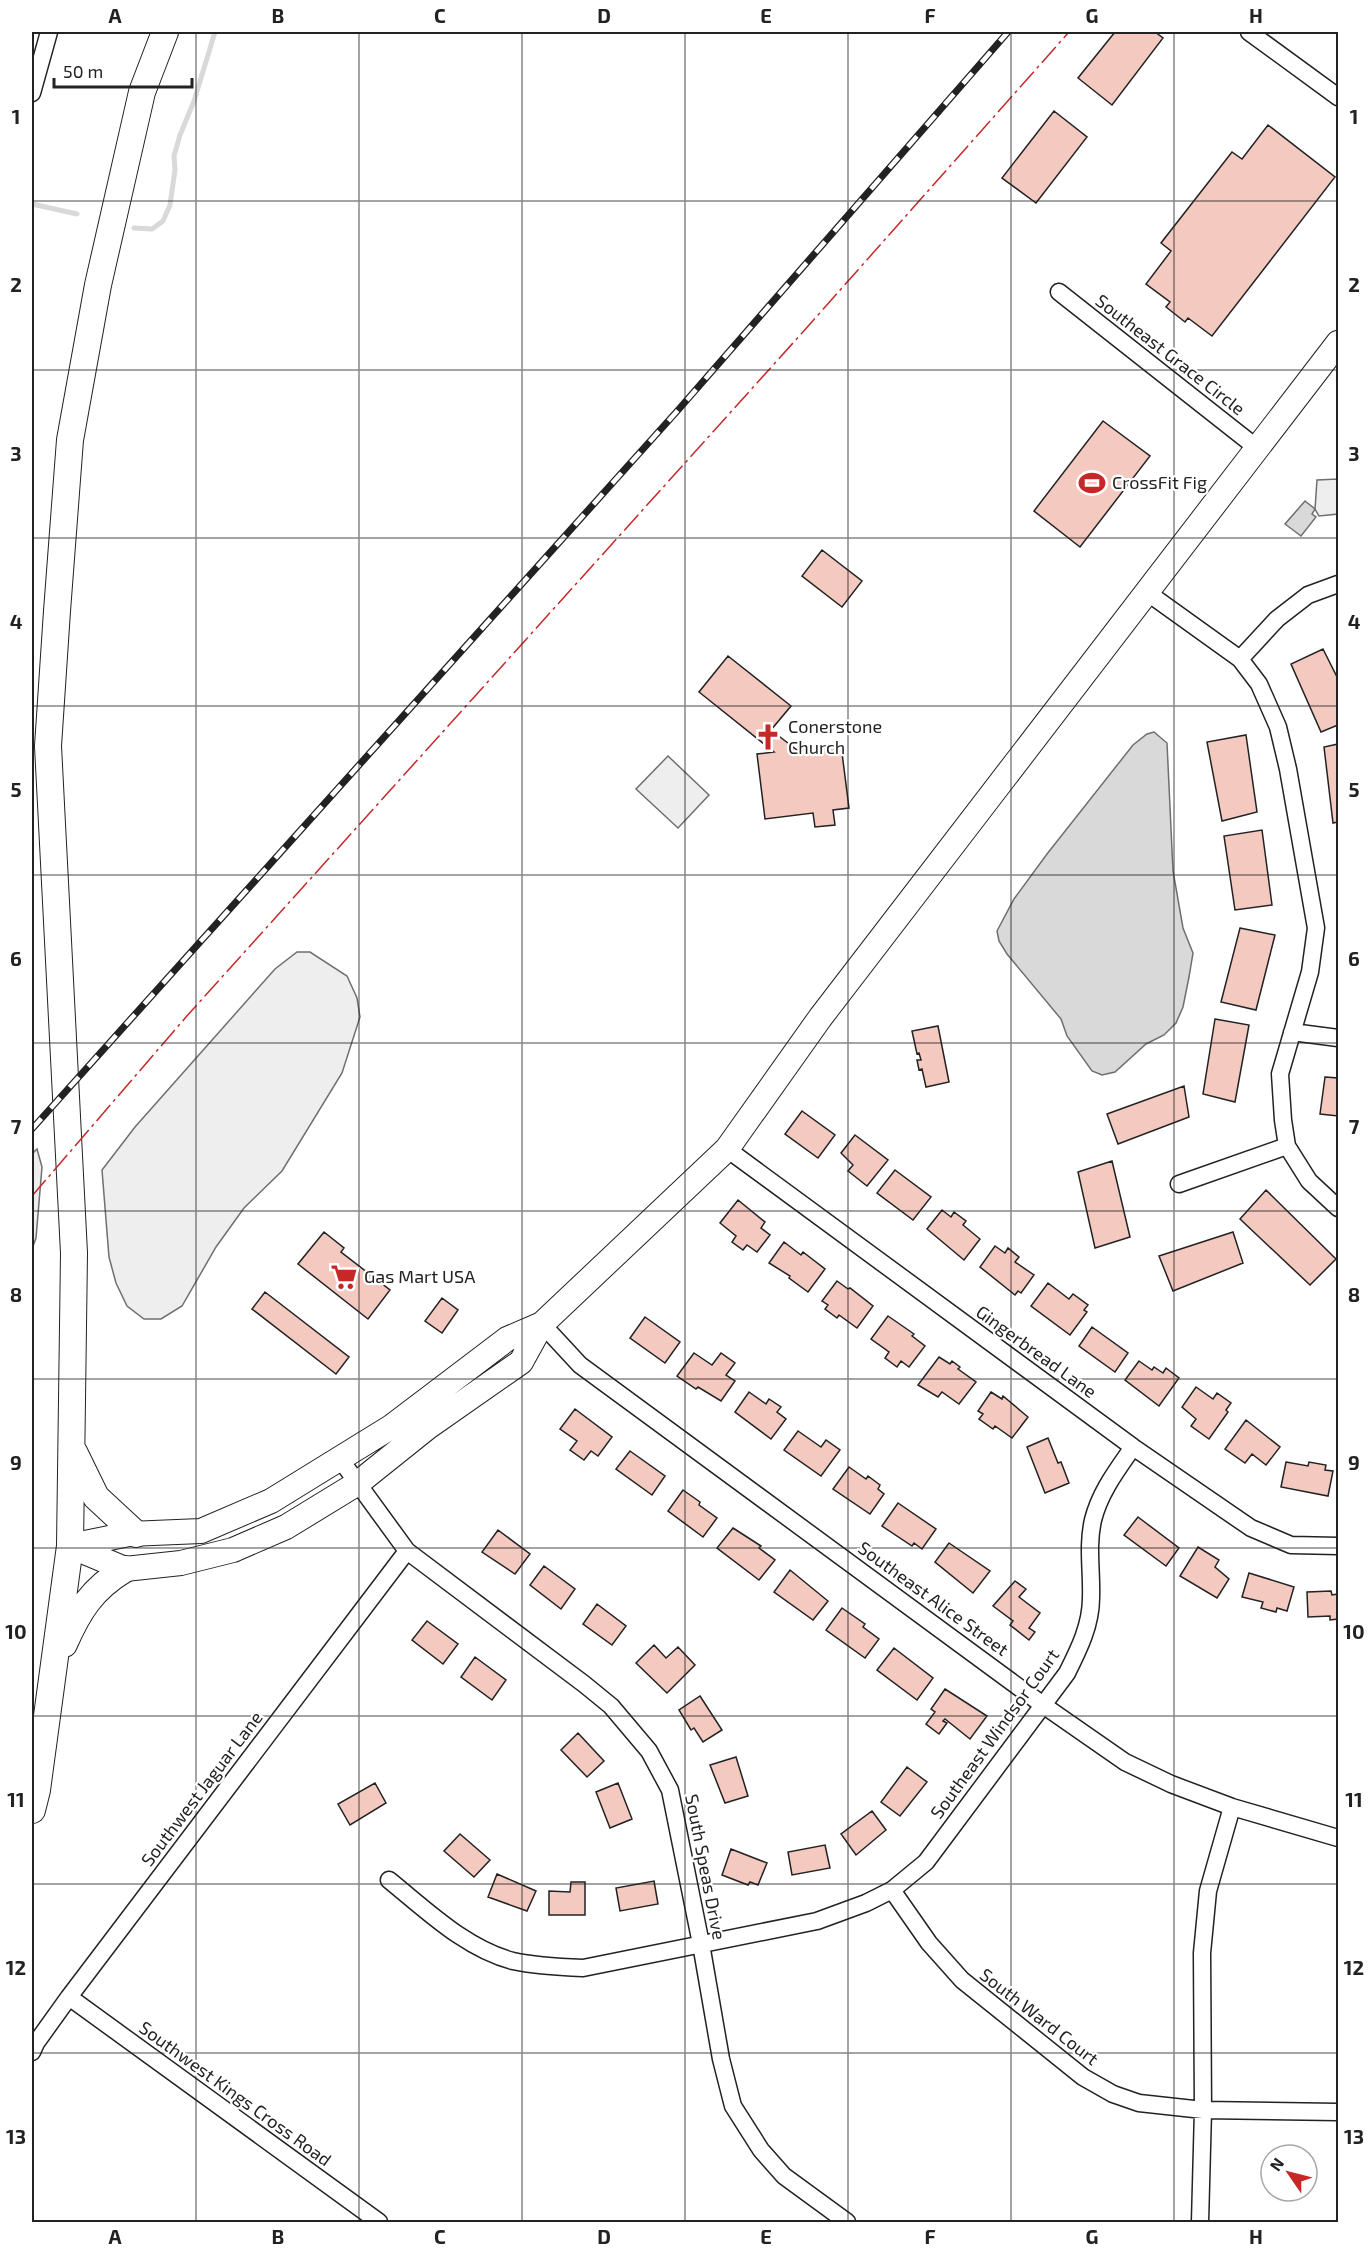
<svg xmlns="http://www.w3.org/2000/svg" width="1370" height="2254" viewBox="0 0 1370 2254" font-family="'Exo 2',sans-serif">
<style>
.green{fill:#eee;stroke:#6f6f6f;stroke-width:1.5}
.water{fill:#d9d9d9;stroke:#6f6f6f;stroke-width:1.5}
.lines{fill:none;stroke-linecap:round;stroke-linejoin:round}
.stream{stroke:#d9d9d9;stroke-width:5}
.building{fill:#f3c9c0;stroke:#222;stroke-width:1.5}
.minor-casing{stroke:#222;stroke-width:19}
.secondary-casing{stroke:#222;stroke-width:26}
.primary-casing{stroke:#222;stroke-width:28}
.minor{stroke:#fff;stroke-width:16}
.secondary{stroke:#fff;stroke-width:24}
.primary{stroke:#fff;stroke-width:26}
.rail-casing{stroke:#222;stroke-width:7}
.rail{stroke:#fff;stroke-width:4.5;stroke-dasharray:14;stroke-linecap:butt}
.power{stroke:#c62828;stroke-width:1.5;stroke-dasharray:21 4.5 3 4.5;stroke-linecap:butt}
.grid{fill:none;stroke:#222;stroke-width:1.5;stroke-opacity:0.55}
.labels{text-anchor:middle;stroke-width:4.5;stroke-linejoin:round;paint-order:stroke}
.street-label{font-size:18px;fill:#222;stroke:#fff}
.poi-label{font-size:18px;fill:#222;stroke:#fff;text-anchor:start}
.neatline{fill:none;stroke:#222;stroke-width:2}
.grid-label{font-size:20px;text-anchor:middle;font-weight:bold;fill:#222}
</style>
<rect width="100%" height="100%" fill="#fff"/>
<path class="green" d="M 1338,479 L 1338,514 L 1319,516 L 1315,509 L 1317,480 Z
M 668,756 L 709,795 L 678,828 L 636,789 Z
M 297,952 L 310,952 L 347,976 L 357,998 L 360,1017 L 342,1073 L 282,1171 L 244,1208 L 216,1247 L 182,1306 L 161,1319 L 144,1319 L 127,1306 L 116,1283 L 109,1257 L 102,1170 L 135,1127 L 275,969 Z
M 37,1149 L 42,1167 L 36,1238 L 32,1249 L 32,1154 Z"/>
<path class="water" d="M 1305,501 L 1315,509 L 1312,514 L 1316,517 L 1301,536 L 1285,524 Z
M 1154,732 L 1167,743 L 1173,871 L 1183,928 L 1193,953 L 1189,977 L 1183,1007 L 1176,1023 L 1164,1035 L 1146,1044 L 1115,1072 L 1102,1075 L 1092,1071 L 1067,1036 L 1061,1019 L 1007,954 L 999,941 L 997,931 L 1014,899 L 1047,854 L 1133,745 L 1147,734 Z"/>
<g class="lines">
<path class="stream" d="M 32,204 L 77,214
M 134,228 L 152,229 L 163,221 L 170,205 L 175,170 L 174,156 L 180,135 L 194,101 L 215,32"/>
</g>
<path class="building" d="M 1115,32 L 1155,32 L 1163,38 L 1112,105 L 1078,78 Z
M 1054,111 L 1087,137 L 1036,203 L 1002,178 Z
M 1268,125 L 1335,177 L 1212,336 L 1188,318 L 1185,322 L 1166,307 L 1170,302 L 1146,284 L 1171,251 L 1161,243 L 1232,152 L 1242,159 Z
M 1103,421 L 1150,456 L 1080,547 L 1034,511 Z
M 822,550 L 862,581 L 842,607 L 802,576 Z
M 1323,649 L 1338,679 L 1338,725 L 1321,732 L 1291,664 Z
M 728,656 L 791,706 L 771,730 L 797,750 L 841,745 L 849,808 L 833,810 L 835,825 L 815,827 L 813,813 L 765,819 L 757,754 L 774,752 L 699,692 Z
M 1246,735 L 1257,812 L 1222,821 L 1207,742 Z
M 1338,744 L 1338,822 L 1333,823 L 1324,747 Z
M 1262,830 L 1272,905 L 1235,910 L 1224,836 Z
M 1240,928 L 1275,935 L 1256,1010 L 1221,1002 Z
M 1215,1019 L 1249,1025 L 1235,1102 L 1203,1094 Z
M 938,1026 L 949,1082 L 926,1087 L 922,1069 L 919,1070 L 917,1060 L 921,1060 L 919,1053 L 917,1054 L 912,1031 Z
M 1325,1077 L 1338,1078 L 1338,1116 L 1320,1114 Z
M 1184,1086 L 1189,1117 L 1118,1144 L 1107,1114 Z
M 802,1111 L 835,1135 L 818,1158 L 785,1134 Z
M 855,1135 L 888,1160 L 867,1186 L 848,1171 L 853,1165 L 841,1153 Z
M 1112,1161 L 1130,1237 L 1095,1248 L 1078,1172 Z
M 895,1170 L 931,1197 L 913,1220 L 877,1193 Z
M 1266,1190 L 1336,1259 L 1310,1285 L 1240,1219 Z
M 738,1200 L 765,1222 L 761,1228 L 770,1235 L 757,1252 L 747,1245 L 743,1250 L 732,1242 L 736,1236 L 720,1223 Z
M 942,1210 L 951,1217 L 954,1212 L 966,1221 L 963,1225 L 980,1239 L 964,1260 L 927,1229 Z
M 324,1232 L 344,1248 L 341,1252 L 390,1290 L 368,1319 L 298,1264 Z
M 1233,1232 L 1243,1263 L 1173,1291 L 1159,1256 Z
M 784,1242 L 801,1255 L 803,1252 L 825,1269 L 808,1292 L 789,1278 L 790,1276 L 769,1263 Z
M 995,1246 L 1005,1253 L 1008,1248 L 1019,1257 L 1015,1262 L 1034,1275 L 1021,1293 L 1018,1291 L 1015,1295 L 980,1267 Z
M 837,1281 L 848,1289 L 850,1288 L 873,1306 L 857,1328 L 839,1315 L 837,1318 L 825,1309 L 828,1305 L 822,1301 Z
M 1048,1283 L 1069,1299 L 1073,1294 L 1088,1305 L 1084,1310 L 1087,1312 L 1070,1335 L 1031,1306 Z
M 265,1292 L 349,1357 L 336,1374 L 252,1309 Z
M 442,1298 L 458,1310 L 442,1333 L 425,1321 Z
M 888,1316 L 914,1334 L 912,1336 L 925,1346 L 909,1367 L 901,1361 L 897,1367 L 885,1358 L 889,1352 L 871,1339 Z
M 645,1317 L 680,1342 L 665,1363 L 630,1338 Z
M 1092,1327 L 1128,1353 L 1115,1372 L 1079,1346 Z
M 694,1353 L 712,1365 L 721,1353 L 735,1363 L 726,1375 L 735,1381 L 721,1401 L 698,1387 L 696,1389 L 677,1376 Z
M 939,1357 L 950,1364 L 952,1361 L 960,1367 L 958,1369 L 976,1382 L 959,1404 L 942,1392 L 938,1397 L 918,1385 Z
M 1139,1361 L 1152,1370 L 1154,1367 L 1163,1373 L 1166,1368 L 1179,1378 L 1159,1406 L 1125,1380 Z
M 1196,1387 L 1213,1399 L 1217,1393 L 1231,1403 L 1226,1410 L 1228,1412 L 1209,1439 L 1191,1426 L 1196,1419 L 1182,1407 Z
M 749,1392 L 766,1404 L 769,1399 L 781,1407 L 777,1412 L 786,1419 L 771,1439 L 735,1412 Z
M 991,1392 L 1002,1399 L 1003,1396 L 1028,1417 L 1012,1438 L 995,1426 L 993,1429 L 979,1419 L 983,1414 L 978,1411 Z
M 575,1409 L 612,1437 L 598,1456 L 591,1451 L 584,1460 L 570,1450 L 577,1441 L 560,1429 Z
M 1246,1420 L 1280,1447 L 1266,1465 L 1252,1454 L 1245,1463 L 1225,1449 Z
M 798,1431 L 821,1447 L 826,1440 L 840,1450 L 821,1476 L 784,1450 Z
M 1048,1438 L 1058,1463 L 1061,1462 L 1069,1483 L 1045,1493 L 1027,1447 Z
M 630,1451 L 665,1476 L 652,1495 L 616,1469 Z
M 1286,1462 L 1308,1466 L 1309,1462 L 1326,1465 L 1325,1470 L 1333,1471 L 1328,1496 L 1281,1487 Z
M 849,1467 L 866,1479 L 868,1476 L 880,1485 L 878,1489 L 884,1494 L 870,1514 L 833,1489 Z
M 683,1490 L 700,1502 L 699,1505 L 717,1518 L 703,1537 L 668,1511 Z
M 898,1503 L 936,1529 L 922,1549 L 914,1543 L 912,1546 L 882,1526 Z
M 1138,1517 L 1179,1548 L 1166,1566 L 1124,1535 Z
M 733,1528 L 761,1546 L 759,1548 L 775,1560 L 759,1580 L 717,1548 Z
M 498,1530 L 530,1554 L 515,1574 L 482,1552 Z
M 949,1543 L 990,1571 L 973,1593 L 935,1562 Z
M 1198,1547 L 1219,1560 L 1215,1567 L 1229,1579 L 1217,1598 L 1180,1576 Z
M 544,1566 L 575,1589 L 561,1609 L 530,1585 Z
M 790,1570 L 828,1601 L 813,1620 L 774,1592 Z
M 1249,1573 L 1294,1587 L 1287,1611 L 1277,1608 L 1276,1612 L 1261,1608 L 1263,1602 L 1242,1597 Z
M 1015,1581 L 1026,1589 L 1019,1597 L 1040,1613 L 1029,1628 L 1035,1632 L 1029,1640 L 1010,1625 L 1013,1621 L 993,1606 Z
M 1331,1591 L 1332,1595 L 1338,1594 L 1338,1619 L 1330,1620 L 1330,1616 L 1308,1617 L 1307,1592 Z
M 597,1604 L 626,1626 L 612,1645 L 583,1624 Z
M 842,1608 L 865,1624 L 863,1627 L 879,1639 L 865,1658 L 826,1630 Z
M 427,1621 L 458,1644 L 443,1664 L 412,1640 Z
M 654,1645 L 666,1658 L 678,1647 L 695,1665 L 667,1693 L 636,1663 Z
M 894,1648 L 933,1678 L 917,1700 L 877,1670 Z
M 475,1657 L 506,1680 L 492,1700 L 461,1677 Z
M 945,1689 L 987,1716 L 970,1739 L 945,1719 L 943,1721 L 947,1723 L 939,1734 L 926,1724 L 935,1712 L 931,1709 Z
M 700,1696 L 722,1730 L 703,1742 L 694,1728 L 691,1730 L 679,1710 Z
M 578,1733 L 604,1761 L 587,1777 L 561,1750 Z
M 736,1757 L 748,1796 L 725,1803 L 710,1765 Z
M 907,1767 L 927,1782 L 900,1816 L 881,1802 Z
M 375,1783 L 386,1803 L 350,1825 L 338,1804 Z
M 618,1783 L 632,1819 L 610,1828 L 596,1792 Z
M 872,1811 L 886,1830 L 856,1855 L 841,1834 Z
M 460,1834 L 490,1860 L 474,1877 L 444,1851 Z
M 825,1845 L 830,1868 L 792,1875 L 788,1852 Z
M 731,1849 L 767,1863 L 758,1885 L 750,1882 L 748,1885 L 722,1875 Z
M 497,1874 L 536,1891 L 527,1911 L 488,1897 Z
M 654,1881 L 658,1904 L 620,1911 L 616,1888 Z
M 571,1882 L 585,1882 L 585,1915 L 549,1915 L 549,1891 L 570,1892 Z"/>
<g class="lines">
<g class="minor-casing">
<path id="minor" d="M 1249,32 L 1338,97
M 32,93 L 49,32
M 1059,292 L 1257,448
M 1148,593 L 1240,659 L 1259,684 L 1278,727 L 1288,769 L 1316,928 L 1310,972 L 1280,1074 L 1283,1120 L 1287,1146 L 1309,1181 L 1338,1208
M 1240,659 L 1277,619 L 1308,595 L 1338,584
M 1292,1032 L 1338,1038
M 727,1149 L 1133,1447 L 1251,1528 L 1291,1545 L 1338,1546
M 1179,1184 L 1287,1146
M 542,1324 L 580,1365 L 1043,1705 L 1125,1762 L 1171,1784 L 1232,1807 L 1338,1838
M 340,1459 L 407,1551 L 584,1684 L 611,1706 L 649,1751 L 670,1790 L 701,1944 L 721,2059 L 733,2106 L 761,2150 L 784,2176 L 847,2222
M 389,1880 C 426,1910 466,1949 513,1961 C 536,1966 559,1967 583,1968 L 817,1921 L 866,1903 L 892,1890 L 926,1862 L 1067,1673 C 1079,1649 1091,1625 1091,1598 C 1092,1572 1087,1546 1093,1520 C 1100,1492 1117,1470 1133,1447
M 892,1890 L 929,1943 L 962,1980 L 1083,2077 L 1113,2094 L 1139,2103 L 1203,2110 L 1338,2112
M 69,1997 L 379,2222
M 32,2052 L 36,2043 L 69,1997 L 407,1551
M 1200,2222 L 1203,2110 L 1202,1953 L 1208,1891 L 1232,1807"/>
</g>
<g class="secondary-casing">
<path id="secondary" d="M 70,1546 L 125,1569 L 181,1563 L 233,1550 L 286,1527 L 358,1483 L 428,1427 L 521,1362 L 542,1324 L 727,1149 L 820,1018 L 1338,343
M 70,1546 L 129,1534 L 201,1531 L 271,1501 L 391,1427 L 507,1339 L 542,1324"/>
</g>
<g class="primary-casing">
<path id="primary" d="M 74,1452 L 96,1497 L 136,1534
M 64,1644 C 79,1610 92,1589 125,1569
M 32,1810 L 37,1790 L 70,1546 L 74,1253 L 48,746 L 57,611 L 70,440 L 98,285 L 142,92 L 165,32"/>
</g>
<use href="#minor" class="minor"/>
<use href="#secondary" class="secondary"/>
<use href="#primary" class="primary"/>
<g class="rail-casing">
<path id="rail" d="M 32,1129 L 679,409 L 1008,32"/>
</g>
<use href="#rail" class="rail"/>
<path class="power" d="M 32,1196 L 186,1017 L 802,333 L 1069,32"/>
</g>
<path class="grid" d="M 196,32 L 196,2222M 359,32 L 359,2222M 522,32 L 522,2222M 685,32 L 685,2222M 848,32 L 848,2222M 1011,32 L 1011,2222M 1174,32 L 1174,2222M 32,201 L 1338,201M 32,370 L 1338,370M 32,538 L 1338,538M 32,706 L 1338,706M 32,875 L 1338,875M 32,1043 L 1338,1043M 32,1211 L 1338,1211M 32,1379 L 1338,1379M 32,1548 L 1338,1548M 32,1716 L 1338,1716M 32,1884 L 1338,1884M 32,2053 L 1338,2053"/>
<defs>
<g id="stadium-bare" transform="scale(2.07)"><path d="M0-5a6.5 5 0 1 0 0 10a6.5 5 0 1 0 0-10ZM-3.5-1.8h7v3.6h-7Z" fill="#c62828" stroke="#fff" stroke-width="2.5" paint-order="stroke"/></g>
<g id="church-bare" transform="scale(2.07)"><path d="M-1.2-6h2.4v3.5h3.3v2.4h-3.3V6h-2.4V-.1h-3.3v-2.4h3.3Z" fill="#c62828" stroke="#fff" stroke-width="2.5" paint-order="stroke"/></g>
<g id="supermarket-bare" transform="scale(2.07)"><path d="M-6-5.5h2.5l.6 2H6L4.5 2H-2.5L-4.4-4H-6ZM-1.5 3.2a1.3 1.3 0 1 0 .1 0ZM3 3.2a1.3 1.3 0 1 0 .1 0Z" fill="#c62828" stroke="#fff" stroke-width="2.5" paint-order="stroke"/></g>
</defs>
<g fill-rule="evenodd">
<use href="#stadium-bare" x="1092" y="483"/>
<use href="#church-bare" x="768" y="737"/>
<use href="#supermarket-bare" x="344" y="1277"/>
</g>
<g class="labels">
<g class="street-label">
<text transform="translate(1170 355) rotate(38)" y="6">Southeast Grace Circle</text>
<text transform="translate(1036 1352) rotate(36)" y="6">Gingerbread Lane</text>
<text transform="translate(933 1599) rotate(36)" y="6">Southeast Alice Street</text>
<text transform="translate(995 1734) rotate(-54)" y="6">Southeast Windsor Court</text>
<text transform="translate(202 1789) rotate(-53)" y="6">Southwest Jaguar Lane</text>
<text transform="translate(705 1867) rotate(79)" y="6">South Speas Drive</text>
<text transform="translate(1039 2017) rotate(38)" y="6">South Ward Court</text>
<text transform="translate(235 2094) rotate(36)" y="6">Southwest Kings Cross Road</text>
</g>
<g class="poi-label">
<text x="1112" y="489">CrossFit Fig</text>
<text x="788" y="733">Conerstone<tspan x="788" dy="21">Church</tspan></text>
<text x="364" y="1283">Gas Mart USA</text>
</g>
</g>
<rect width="1370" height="2254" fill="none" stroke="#ffffff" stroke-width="66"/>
<g transform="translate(1289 2173) rotate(305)"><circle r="28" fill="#ffffff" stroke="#a7a7a7" stroke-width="1.5"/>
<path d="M0-4.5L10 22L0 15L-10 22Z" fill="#c62828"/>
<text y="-9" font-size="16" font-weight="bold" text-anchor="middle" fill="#222222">N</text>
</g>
<path d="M54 78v9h138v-9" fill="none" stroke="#222222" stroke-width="3"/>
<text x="63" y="78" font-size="18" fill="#222222" stroke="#ffffff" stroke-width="4.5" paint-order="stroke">50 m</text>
<rect x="33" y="33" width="1304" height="2188" class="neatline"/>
<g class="grid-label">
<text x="115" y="23">A</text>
<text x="278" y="23">B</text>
<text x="440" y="23">C</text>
<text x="604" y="23">D</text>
<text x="766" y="23">E</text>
<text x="930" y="23">F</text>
<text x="1092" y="23">G</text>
<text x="1256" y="23">H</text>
<text x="16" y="124">1</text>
<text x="1354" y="124">1</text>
<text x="16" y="292">2</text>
<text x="1354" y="292">2</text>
<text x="16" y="461">3</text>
<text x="1354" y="461">3</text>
<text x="16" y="629">4</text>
<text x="1354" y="629">4</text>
<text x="16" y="797">5</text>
<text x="1354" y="797">5</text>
<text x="16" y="966">6</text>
<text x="1354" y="966">6</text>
<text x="16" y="1134">7</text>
<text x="1354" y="1134">7</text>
<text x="16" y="1302">8</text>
<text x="1354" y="1302">8</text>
<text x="16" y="1470">9</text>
<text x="1354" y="1470">9</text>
<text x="16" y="1639">10</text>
<text x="1354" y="1639">10</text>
<text x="16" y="1807">11</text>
<text x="1354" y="1807">11</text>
<text x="16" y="1975">12</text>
<text x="1354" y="1975">12</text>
<text x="16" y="2144">13</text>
<text x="1354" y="2144">13</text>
<text x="115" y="2244">A</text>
<text x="278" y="2244">B</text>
<text x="440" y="2244">C</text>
<text x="604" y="2244">D</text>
<text x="766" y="2244">E</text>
<text x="930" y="2244">F</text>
<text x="1092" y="2244">G</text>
<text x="1256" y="2244">H</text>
</g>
</svg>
